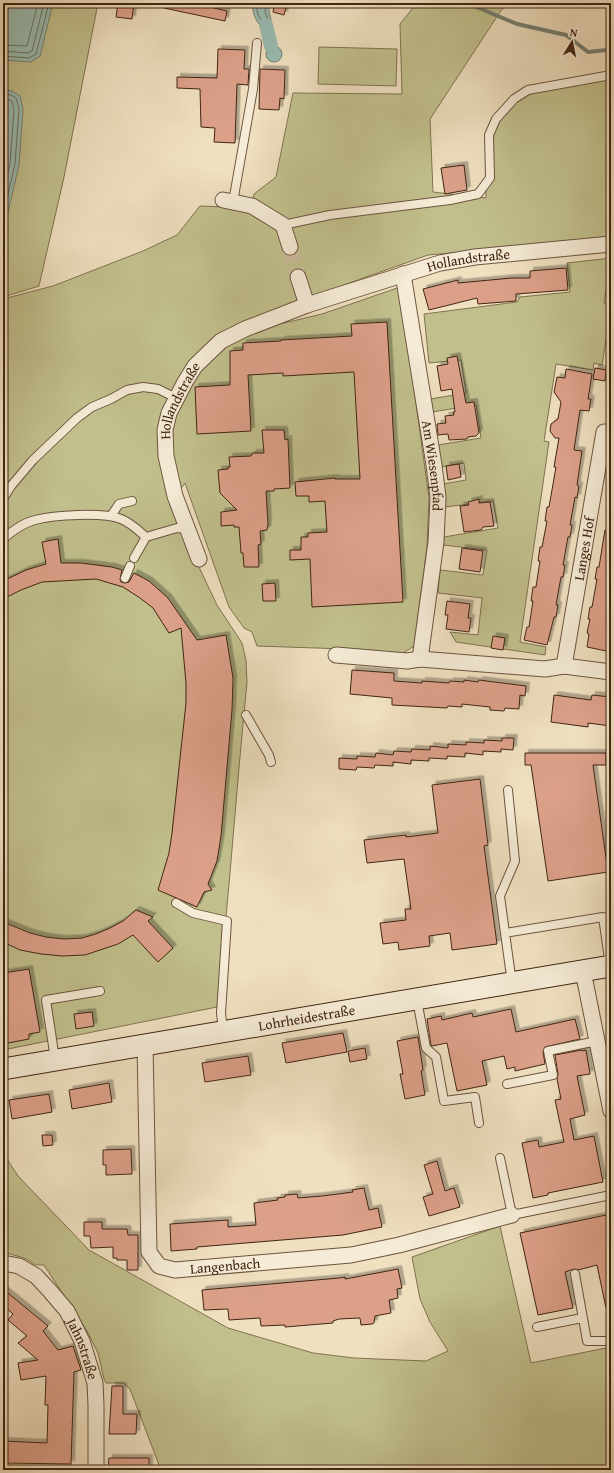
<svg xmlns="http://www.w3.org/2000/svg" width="614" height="1473" viewBox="0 0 614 1473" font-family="'Gentium Book Plus',serif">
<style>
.green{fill:#c1c08d;stroke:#807250}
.water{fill:#9abdb3;stroke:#768073}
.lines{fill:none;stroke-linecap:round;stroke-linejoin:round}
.shore{stroke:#6d7162;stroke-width:1}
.stream{stroke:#768073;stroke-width:4}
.canal{stroke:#9abdb3;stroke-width:14}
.building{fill:#dca089;stroke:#402512;filter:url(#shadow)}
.street-tunnel{stroke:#ccbb9d;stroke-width:15;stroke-dasharray:15 8;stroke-linecap:butt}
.lane-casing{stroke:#6c543e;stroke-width:10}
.street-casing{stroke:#6c543e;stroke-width:17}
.secondary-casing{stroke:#402512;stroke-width:23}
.lane{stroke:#f5ebd6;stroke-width:8}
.street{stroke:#f5ebd6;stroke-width:15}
.secondary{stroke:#f5ebd6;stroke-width:21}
.labels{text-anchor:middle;stroke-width:4;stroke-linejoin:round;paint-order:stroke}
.street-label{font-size:14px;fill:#402512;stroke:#f5ebd6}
</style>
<defs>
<filter id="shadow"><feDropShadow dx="3.5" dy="-3.5" stdDeviation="0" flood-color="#0004"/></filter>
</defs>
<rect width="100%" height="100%" fill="#efe0c0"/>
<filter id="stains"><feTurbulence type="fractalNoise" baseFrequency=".005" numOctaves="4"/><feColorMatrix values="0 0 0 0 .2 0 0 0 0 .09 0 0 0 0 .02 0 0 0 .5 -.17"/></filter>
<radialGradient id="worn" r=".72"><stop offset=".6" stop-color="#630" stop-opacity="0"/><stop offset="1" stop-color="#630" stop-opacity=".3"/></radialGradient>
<path class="green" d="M 3,3 L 98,3 L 64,177 L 39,286 L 3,297 Z
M 417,3 L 511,3 L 502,9 L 430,119 L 433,192 L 486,198 L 486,135 L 512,95 L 611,77 L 611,239 L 428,255 L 285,306 L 221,338 L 166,413 L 181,529 L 217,605 L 242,643 L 246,660 L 247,683 C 236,791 229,899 217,1007 L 3,1050 L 3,299 L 53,286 L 143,251 L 177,235 L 200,206 L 251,208 L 254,194 L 276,177 L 293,93 L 402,94 L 400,24 Z
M 319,47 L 397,49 L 396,86 L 318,84 Z
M 611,258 L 604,303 L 611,305 L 611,310 L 602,365 L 594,363 L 593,370 L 556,364 L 544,441 L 549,442 L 520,642 L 546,647 L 545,655 L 456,642 L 450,632 L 478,635 L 482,598 L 438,593 L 440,570 L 483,575 L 487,550 L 443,545 L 444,537 L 498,528 L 493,501 L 445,507 L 443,484 L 466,480 L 464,463 L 441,467 L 438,445 L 481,438 L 476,405 L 432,412 L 430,399 L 466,393 L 461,360 L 429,363 L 424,314 L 517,302 L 520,297 L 570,292 L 567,263 Z
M 400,287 L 429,498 L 427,547 L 414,646 L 403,653 L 345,649 L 257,646 L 252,632 L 244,628 L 229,607 L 185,483 L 177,494 L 169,430 L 198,367 L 246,332 L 322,314 Z
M 3,1153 L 18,1176 L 89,1250 L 228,1328 L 313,1353 L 354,1358 L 426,1361 L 448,1351 L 430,1322 L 420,1299 L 412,1257 L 500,1226 L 531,1363 L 611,1347 L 611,1470 L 161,1470 L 130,1389 L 123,1383 L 106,1383 L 104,1379 L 98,1353 L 87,1331 L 44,1265 C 30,1265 36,1264 26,1259 C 19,1256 11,1255 3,1251 Z"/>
<path class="water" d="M 3,3 L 53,3 L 40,56 L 31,62 L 3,60 Z
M 253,3 L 269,3 C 269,5 269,8 269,10 C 269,17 274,19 268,25 L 261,26 C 255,20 252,12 253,3 Z
M266 54a8 8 0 1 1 16 0a8 8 0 1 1-16 0Z
M 3,89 L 12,91 L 20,96 L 23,109 L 19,165 L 3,234 Z"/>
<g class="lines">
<path class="shore" d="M 257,3 C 256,9 258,18 263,22 L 266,21 L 268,19 L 265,12 L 266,3
M 3,45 L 27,46 L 38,3
M 3,51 L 28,53 L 32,51 L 44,3
M 3,56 L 29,58 L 36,54 L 49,3
M 3,93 L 11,95 L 16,98 L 19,109 L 15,164 L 3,216
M 3,98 L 12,101 L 14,110 L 10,164 L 3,193
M 3,105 L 7,106 L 8,110 L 3,166"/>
<path class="stream" d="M 467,3 L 517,24 L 566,35 L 588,52 L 607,50 L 611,48"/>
<path class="canal" d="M 266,25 L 271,46"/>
</g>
<path class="building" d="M 118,3 L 134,3 L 132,19 L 116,17 Z
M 165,3 L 193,3 L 227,11 L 225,21 L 164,8 Z
M 275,3 L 287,3 L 284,15 L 273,12 Z
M 218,49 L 245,50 L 244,69 L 249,69 L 248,85 L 237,84 L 235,143 L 214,142 L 215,128 L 201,127 L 200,89 L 177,88 L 177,77 L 217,78 Z
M 260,69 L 285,70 L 284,99 L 280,98 L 279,110 L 259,109 Z
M 464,165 L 467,190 L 445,194 L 441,168 Z
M 566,268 L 568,290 L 516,294 L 516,301 L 478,304 L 477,298 L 429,310 L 423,289 L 458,280 L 458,283 L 512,278 L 530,278 L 530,271 Z
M 387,322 L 403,602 L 312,607 L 310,559 L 290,560 L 290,550 L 301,550 L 301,537 L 308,537 L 308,533 L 327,532 L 325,501 L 309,502 L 309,496 L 296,496 L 295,482 L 335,478 L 335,479 L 360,479 L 354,372 L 283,376 L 283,373 L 248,375 L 251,431 L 197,434 L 195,387 L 230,385 L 230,351 L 243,350 L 243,343 L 281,341 L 281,340 L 352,336 L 351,324 Z
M 457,356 L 466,403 L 474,402 L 479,433 L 476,436 L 468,437 L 467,439 L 449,440 L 448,434 L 438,435 L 437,424 L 446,423 L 445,416 L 454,415 L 453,412 L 455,412 L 452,389 L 441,391 L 437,366 L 448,364 L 447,358 Z
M 595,368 L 606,370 L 605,381 L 593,379 Z
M 566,369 L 592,374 L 588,399 L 591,399 L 589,411 L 580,410 L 574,450 L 582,451 L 577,485 L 579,486 L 577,498 L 575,497 L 570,525 L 572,525 L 570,537 L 568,537 L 563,565 L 565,565 L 563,577 L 561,577 L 556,605 L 558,605 L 556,617 L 554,617 L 547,645 L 524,640 L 527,627 L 529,627 L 533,601 L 531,601 L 533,587 L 536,587 L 540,561 L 538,561 L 540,547 L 542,547 L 547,521 L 545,521 L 547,507 L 549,507 L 556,467 L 554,467 L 559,438 L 555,438 L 550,431 L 551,424 L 558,419 L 561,402 L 554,392 L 557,377 L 565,378 Z
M 262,430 L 284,430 L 285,440 L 288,439 L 290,488 L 274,489 L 274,491 L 266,491 L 268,524 L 267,530 L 260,531 L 261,544 L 258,545 L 259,567 L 244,567 L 243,553 L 241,553 L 239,527 L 234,527 L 234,525 L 221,526 L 221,512 L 237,510 L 220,493 L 218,470 L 228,469 L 228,467 L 230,467 L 229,457 L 251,456 L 253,453 L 264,453 Z
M 459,464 L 461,477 L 448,480 L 446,466 Z
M 479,499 L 479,503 L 490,502 L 494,526 L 483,527 L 481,530 L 464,532 L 460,506 L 469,505 L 468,502 Z
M 605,530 L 611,531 L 611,652 L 587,647 L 589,634 L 587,633 L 590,619 L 588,619 L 590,607 L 592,607 L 597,579 L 595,579 L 597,567 L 599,567 Z
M 58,539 L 61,563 L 81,563 L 112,567 L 122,570 L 120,579 L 121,582 L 125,583 L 129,582 L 134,573 L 149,581 L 168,598 L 197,640 L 226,635 L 233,678 L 232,710 L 221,836 L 217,861 L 208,884 L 212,890 L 204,892 L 197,907 L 158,890 L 169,853 L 172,833 L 186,703 L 186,683 L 181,628 L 169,633 L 153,608 L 140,598 L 123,587 L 96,579 L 42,582 L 21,590 L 3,599 L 3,581 L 26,570 L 46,564 L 42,542 Z
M 462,548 L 483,551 L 480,572 L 459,569 Z
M 275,583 L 276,601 L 263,601 L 262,584 Z
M 447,601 L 470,604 L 468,618 L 471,618 L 469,632 L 446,629 L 448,615 L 445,615 Z
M 493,636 L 505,638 L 503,650 L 491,648 Z
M 352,670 L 394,673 L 394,681 L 422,683 L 422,681 L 449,683 L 450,681 L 464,682 L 464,680 L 478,682 L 479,680 L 526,686 L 525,696 L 520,695 L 519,709 L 505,708 L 504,711 L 490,710 L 490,707 L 462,704 L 462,707 L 448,706 L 447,708 L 392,705 L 392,698 L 350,694 Z
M 554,695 L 591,700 L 592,695 L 611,697 L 611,726 L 588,723 L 588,727 L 551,722 Z
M 502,738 L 514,738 L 513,750 L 501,749 L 501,752 L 483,751 L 483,755 L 465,753 L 465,757 L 447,756 L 447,759 L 429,758 L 429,761 L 411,760 L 411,764 L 393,762 L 393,766 L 375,765 L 374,768 L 357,767 L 356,770 L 339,769 L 339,758 L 357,759 L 357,756 L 375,757 L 376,753 L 393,755 L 394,751 L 411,752 L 412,749 L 430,750 L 430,746 L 448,748 L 448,744 L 466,745 L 466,742 L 484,743 L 484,740 L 502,741 Z
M 525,753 L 606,753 L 606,765 L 593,765 L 608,872 L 548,881 L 531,765 L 525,765 Z
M 480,779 L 488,845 L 484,846 L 497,944 L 452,950 L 450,933 L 429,936 L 430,946 L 399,950 L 398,942 L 383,944 L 380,923 L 406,920 L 405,909 L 411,909 L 404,859 L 367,863 L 364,840 L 406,835 L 406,837 L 438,833 L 432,785 Z
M 136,910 L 153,917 L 148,921 L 173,948 L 158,962 L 133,935 L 118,944 L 85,955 L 62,956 L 41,954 L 20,950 L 3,942 L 3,922 L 30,933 L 46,937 L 64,939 L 82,938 L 96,934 L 110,928 L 123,921 Z
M 29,969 L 40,1032 L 29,1034 L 29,1039 L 3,1044 L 3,973 Z
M 511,1009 L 516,1032 L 575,1019 L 580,1039 L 545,1047 L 543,1052 L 545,1064 L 515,1071 L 515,1067 L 507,1069 L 504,1056 L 482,1061 L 487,1085 L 457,1091 L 447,1043 L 432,1046 L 431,1045 L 427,1019 L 441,1016 L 442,1020 L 472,1013 L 473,1017 Z
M 92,1012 L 94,1026 L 76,1029 L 74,1014 Z
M 343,1033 L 347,1052 L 286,1063 L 282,1043 Z
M 418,1037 L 423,1070 L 421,1071 L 425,1095 L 405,1099 L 400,1074 L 403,1074 L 397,1041 Z
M 365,1048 L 367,1059 L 350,1062 L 348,1051 Z
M 582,1050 L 582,1051 L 586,1050 L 590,1074 L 577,1076 L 585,1115 L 570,1119 L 574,1140 L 594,1136 L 603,1182 L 548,1193 L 548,1195 L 533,1198 L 522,1143 L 538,1140 L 539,1147 L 564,1142 L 555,1100 L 561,1099 L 557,1079 L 558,1074 L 555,1055 Z
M 248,1056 L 251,1075 L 205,1082 L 202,1063 Z
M 109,1083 L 112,1102 L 72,1109 L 69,1090 Z
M 49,1094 L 52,1112 L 12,1119 L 9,1100 Z
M 42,1135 L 52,1135 L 53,1145 L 43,1146 Z
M 131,1149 L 132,1174 L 106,1175 L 106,1165 L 103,1165 L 103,1150 Z
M 437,1161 L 445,1191 L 454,1188 L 460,1207 L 429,1216 L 423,1197 L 433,1194 L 424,1165 Z
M 364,1188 L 369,1210 L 378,1208 L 382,1227 L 343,1235 L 197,1247 L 197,1249 L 171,1251 L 170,1224 L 228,1220 L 228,1227 L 256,1225 L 254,1203 L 278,1200 L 277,1198 L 285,1197 L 285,1195 L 297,1194 L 298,1198 L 322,1196 L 353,1192 L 352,1190 Z
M 611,1214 L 611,1308 L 606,1308 L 597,1265 L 578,1270 L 574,1269 L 565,1272 L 573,1308 L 538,1315 L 520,1233 Z
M 84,1222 L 102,1222 L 102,1229 L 127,1229 L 128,1235 L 138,1235 L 138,1270 L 127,1270 L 127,1260 L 117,1260 L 117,1258 L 113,1258 L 113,1247 L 91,1248 L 90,1236 L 84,1236 Z
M 398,1269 L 402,1288 L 397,1289 L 398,1298 L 389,1300 L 391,1313 L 375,1316 L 374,1323 L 372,1324 L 361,1325 L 360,1318 L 339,1319 L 333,1321 L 333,1323 L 285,1327 L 285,1325 L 261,1326 L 260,1318 L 229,1320 L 228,1309 L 204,1310 L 202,1290 L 339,1278 L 345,1277 L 345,1279 Z
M 3,1289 L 48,1326 L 43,1331 L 58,1350 L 73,1346 L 81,1370 L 74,1372 L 71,1464 L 3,1463 L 3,1441 L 47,1443 L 48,1405 L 45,1405 L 46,1376 L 21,1380 L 18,1363 L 38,1360 L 18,1343 L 27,1336 L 8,1320 L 13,1314 L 3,1305 Z
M 112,1386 L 123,1386 L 123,1414 L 137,1414 L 136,1434 L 109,1434 Z
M 109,1458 L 149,1458 L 149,1470 L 108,1470 Z"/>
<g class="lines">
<path class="street-tunnel" d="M 290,247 L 298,277"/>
<g class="lane-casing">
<path id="lane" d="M 233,202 L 253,89 L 257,43
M 283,225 L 330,215 L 450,200 L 478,194 L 490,178 L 489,135 L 496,119 L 514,99 L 528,90 L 611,75
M 3,499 L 11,486 L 33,460 L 77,418 L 92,407 L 111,399 L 127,390 L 143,387 L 158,389 L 176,398
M 111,516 L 119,504 L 132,501
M 3,539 C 12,531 23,523 35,520 C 54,515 103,512 121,519 C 131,523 138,530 146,537
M 134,558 L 146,537 L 177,528 L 188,529
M 125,578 L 130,566
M 246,715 L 269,755 L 271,762
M 176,903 L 193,913 L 227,921 L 221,1013 L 223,1031
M 505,933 L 500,896 L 515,861 L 508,790
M 512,983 L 505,933 L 603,917 L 610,966
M 417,1000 L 426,1048 L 436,1057 L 444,1101 L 475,1097 L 479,1123
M 55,1059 L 46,1000 L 100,991
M 507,1084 L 553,1075 L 548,1051 L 597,1041
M 500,1158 L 512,1215 L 611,1195
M 575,1274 L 587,1341 L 611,1341
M 537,1327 L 582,1318"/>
</g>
<g class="street-casing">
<g id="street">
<path d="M 223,200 L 252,206 L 283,225 L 290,247"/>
<path id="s1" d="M 403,274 L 434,465 L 438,497 L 436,542 L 420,659"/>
<path d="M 298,277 L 307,305"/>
<path id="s2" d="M 199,559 L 175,496 L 166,456 L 165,430 L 169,413 L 185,382 L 195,366 L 221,341 L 245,329 L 307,305 L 440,263 L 475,257 L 611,244"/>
<path d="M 336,655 L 407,661 L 420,659 L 545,669 L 564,666 L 611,672"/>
<path id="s3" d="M 564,666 L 604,432"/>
<path d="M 583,971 L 611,1111"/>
<path id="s4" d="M 145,1045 L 149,1252 L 159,1266 L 175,1270 L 351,1255 L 399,1245 L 512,1215"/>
<path id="s5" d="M 3,1263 L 19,1266 L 36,1276 L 50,1291 L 67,1311 L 82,1341 L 95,1383 L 96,1405 L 96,1470"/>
</g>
</g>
<g class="secondary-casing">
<g id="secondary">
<path id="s6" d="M 3,1069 L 611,966"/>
</g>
</g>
<use href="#lane" class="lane"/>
<use href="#street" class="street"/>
<use href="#secondary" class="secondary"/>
</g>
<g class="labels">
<g class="street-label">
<text dy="5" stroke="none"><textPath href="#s2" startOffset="503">Hollandstraße</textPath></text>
<text dy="5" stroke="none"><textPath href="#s2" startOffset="167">Hollandstraße</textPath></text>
<text dy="5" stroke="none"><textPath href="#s1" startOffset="194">Am Wiesenpfad</textPath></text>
<text dy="5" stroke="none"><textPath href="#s3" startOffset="119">Langes Hof</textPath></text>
<text dy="5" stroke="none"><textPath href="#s6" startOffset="308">Lohrheidestraße</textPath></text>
<text dy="5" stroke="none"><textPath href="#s4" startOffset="291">Langenbach</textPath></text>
<text dy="5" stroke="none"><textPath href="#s5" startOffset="124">Jahnstraße</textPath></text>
</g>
</g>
<rect width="614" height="1473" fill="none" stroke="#efe0c0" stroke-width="16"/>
<rect x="4" y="4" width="606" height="1465" fill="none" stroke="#402512" stroke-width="2"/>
<rect x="8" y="8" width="598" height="1457" fill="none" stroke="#402512"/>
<g transform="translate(572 42) rotate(10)" stroke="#f5ebd6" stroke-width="3" paint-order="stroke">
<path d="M0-3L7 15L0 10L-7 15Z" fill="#402512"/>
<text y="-6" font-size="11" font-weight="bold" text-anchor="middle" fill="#402512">N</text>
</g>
<rect width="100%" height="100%" filter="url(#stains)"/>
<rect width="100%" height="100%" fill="url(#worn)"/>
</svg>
